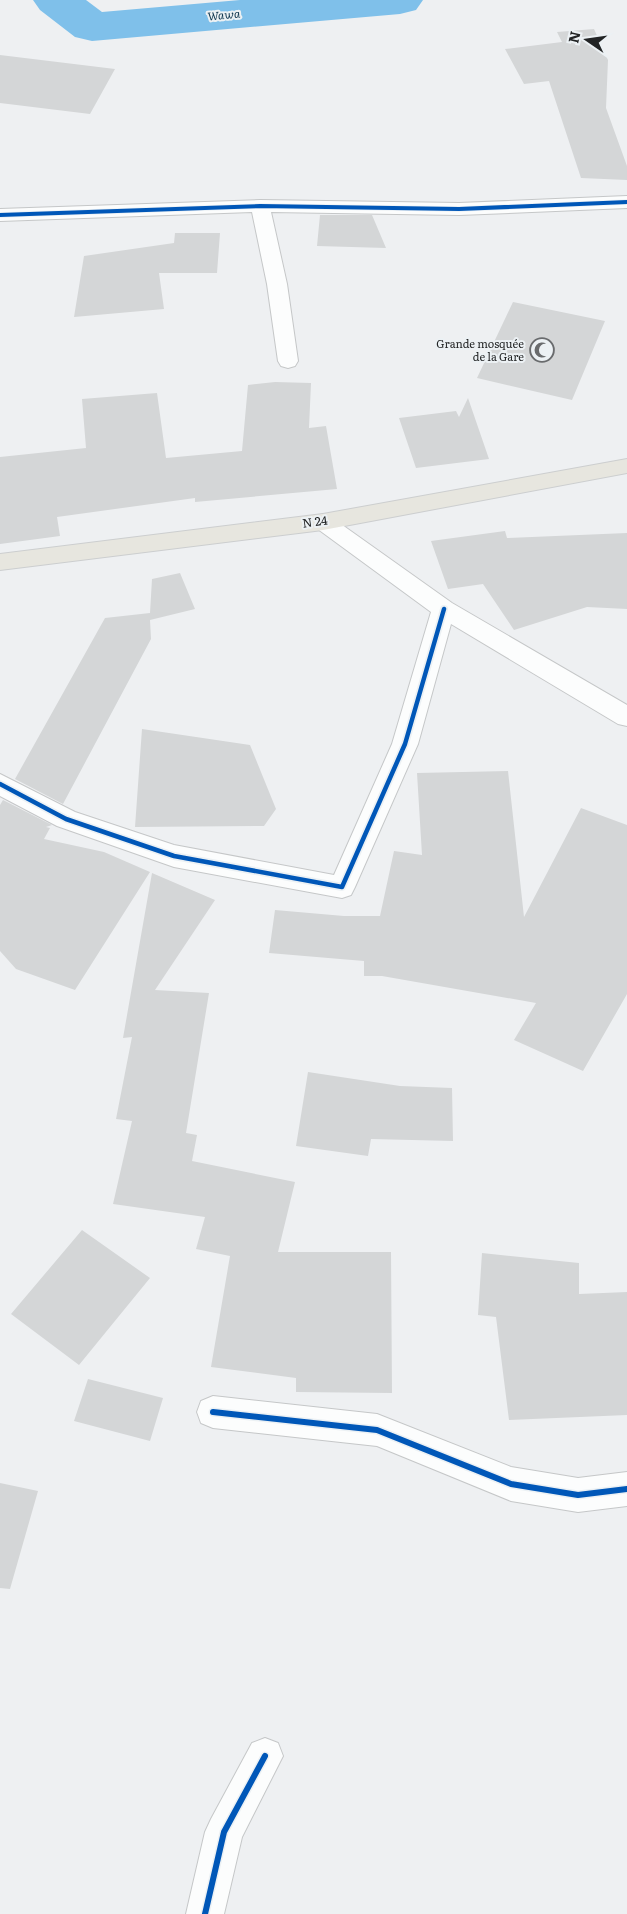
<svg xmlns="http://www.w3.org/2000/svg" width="627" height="1914" viewBox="0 0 627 1914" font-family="Literata,serif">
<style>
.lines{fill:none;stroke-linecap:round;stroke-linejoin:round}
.river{fill:#7fc0ea;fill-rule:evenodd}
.building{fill:#d4d6d7}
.minor-casing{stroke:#c5c7c8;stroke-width:2}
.major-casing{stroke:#cccecf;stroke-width:2}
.minor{fill:#fcfdfd;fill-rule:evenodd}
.major{fill:#e7e6df;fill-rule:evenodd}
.cycleway-far2-casing{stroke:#ecf1f4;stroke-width:5.5}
.cycleway-far1-casing{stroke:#ecf1f4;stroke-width:8}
.cycleway-casing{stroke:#ecf1f4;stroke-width:9}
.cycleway-far2{stroke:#0057b8;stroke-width:4}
.cycleway-far1{stroke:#0057b8;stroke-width:4.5}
.cycleway{stroke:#0057b8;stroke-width:6}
.labels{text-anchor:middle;stroke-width:4;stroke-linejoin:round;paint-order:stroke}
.far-water-label{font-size:11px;font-style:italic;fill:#0b334b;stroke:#ecf1f4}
.far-poi-label{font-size:11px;fill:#222425;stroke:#ecf1f4;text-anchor:end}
.street-label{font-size:12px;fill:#222425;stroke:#ecf1f4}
</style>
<rect width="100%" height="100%" fill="#eef0f2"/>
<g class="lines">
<path class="river" d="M 33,0 L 86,0 L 102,12 L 240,0 L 423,0 L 416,10 L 400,14 L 92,41 L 75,37 L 40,10 Z"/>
</g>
<path class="building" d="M 594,29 L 608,60 L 606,108 L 627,166 L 627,180 L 581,178 L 549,81 L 524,84 L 505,49 L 562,42 L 557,32 Z
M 0,55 L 115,69 L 90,114 L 0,103 Z
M 320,215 L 372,215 L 386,248 L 317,246 Z
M 175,233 L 220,233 L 217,273 L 159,273 L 164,309 L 74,317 L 84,256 L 174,243 Z
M 513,302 L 605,321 L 572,400 L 477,378 Z
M 275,382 L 311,383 L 309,428 L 326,426 L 337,489 L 195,502 L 195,498 L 57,517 L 60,536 L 0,544 L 0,457 L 86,448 L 82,399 L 157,393 L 166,458 L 242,451 L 248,385 Z
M 468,398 L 489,459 L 416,468 L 399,418 L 456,411 L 459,417 Z
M 505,531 L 507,538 L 627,533 L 627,609 L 587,607 L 514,630 L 483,584 L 448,589 L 431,541 Z
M 180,573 L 195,609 L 150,620 L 151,639 L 63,804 L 15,779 L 105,618 L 150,613 L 152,579 Z
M 142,729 L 250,745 L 276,809 L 264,826 L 135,827 Z
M 508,771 L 524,917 L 581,808 L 627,825 L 627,994 L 583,1071 L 514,1040 L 536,1003 L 382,976 L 364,976 L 364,961 L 269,953 L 275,910 L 344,916 L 380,916 L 394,851 L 422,855 L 417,773 Z
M 3,800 L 52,825 L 46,827 L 50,828 L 44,839 L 104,852 L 150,872 L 75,990 L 16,969 L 0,951 L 0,805 Z
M 152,873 L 215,900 L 155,990 L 209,993 L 186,1133 L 197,1135 L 192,1161 L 295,1182 L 278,1252 L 391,1252 L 392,1393 L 296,1392 L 296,1378 L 211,1367 L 230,1256 L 196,1249 L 205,1217 L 113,1204 L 132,1121 L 116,1119 L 132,1037 L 123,1038 Z
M 308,1072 L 400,1086 L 452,1088 L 453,1141 L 371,1139 L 368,1156 L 296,1146 Z
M 82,1230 L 150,1278 L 79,1365 L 11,1314 Z
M 482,1253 L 579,1263 L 579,1294 L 627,1292 L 627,1415 L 509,1420 L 496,1317 L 478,1315 Z
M 88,1379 L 163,1398 L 150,1441 L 74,1421 Z
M 0,1483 L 38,1491 L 10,1589 L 0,1588 Z"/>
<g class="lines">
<g class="minor-casing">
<path id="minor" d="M 627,196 L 627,208 L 459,215 L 271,212 L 287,284 L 298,361 L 295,366 L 288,368 L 281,366 L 278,361 L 267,284 L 252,212 L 0,221 L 0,209 L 260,200 L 459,203 Z
M 323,514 L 331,517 L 452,603 L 627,705 L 627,726 L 618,724 L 451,624 L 418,744 L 355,887 L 351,895 L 342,898 L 174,867 L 57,826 L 0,796 L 0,774 L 75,812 L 174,845 L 334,875 L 392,744 L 431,612 L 315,527 L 312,522 L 315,517 Z
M 213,1396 L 377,1414 L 511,1467 L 578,1478 L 627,1472 L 627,1506 L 578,1512 L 511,1501 L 377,1446 L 213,1428 L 201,1423 L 197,1412 L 201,1401 Z
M 265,1738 L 278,1743 L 283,1756 L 242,1837 L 224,1914 L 186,1914 L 205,1832 L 211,1819 L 252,1743 Z"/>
</g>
<g class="major-casing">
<path id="major" d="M 627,459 L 627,473 L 323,530 L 0,570 L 0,554 L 323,514 Z"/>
</g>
<use href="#minor" class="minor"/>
<use href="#major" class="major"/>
<g class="cycleway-far2-casing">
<path id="cycleway-far2" d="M 0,215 L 260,206 L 459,209 L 627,202"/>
</g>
<g class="cycleway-far1-casing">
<path id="cycleway-far1" d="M 0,784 L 66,819 L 174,856 L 342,887 L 405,744 L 444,609"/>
</g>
<g class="cycleway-casing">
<path id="cycleway" d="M 213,1412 L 377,1430 L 511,1484 L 578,1495 L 627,1489
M 205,1914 L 224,1832 L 265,1756"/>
</g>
<use href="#cycleway-far2" class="cycleway-far2"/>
<use href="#cycleway-far1" class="cycleway-far1"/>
<use href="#cycleway" class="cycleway"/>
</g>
<defs>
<g id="mosque-ring" transform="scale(1.25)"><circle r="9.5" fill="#ecf1f4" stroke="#696b6d" stroke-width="1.5"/><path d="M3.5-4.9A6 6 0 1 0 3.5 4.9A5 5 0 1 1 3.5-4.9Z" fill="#696b6d"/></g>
</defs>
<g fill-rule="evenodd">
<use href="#mosque-ring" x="542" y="350"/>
</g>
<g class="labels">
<g class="far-water-label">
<text transform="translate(224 15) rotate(-5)" y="4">Wawa</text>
</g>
<g class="far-poi-label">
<text x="524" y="348">Grande mosquée<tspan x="524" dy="13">de la Gare</tspan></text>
</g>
<g class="street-label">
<text transform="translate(315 522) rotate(-8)" y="4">N 24</text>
</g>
</g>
<g transform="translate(587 40) rotate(283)" stroke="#ecf1f4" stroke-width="4" paint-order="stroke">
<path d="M0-4L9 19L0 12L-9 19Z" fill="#222425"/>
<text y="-8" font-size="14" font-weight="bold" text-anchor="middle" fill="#222425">N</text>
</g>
</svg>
